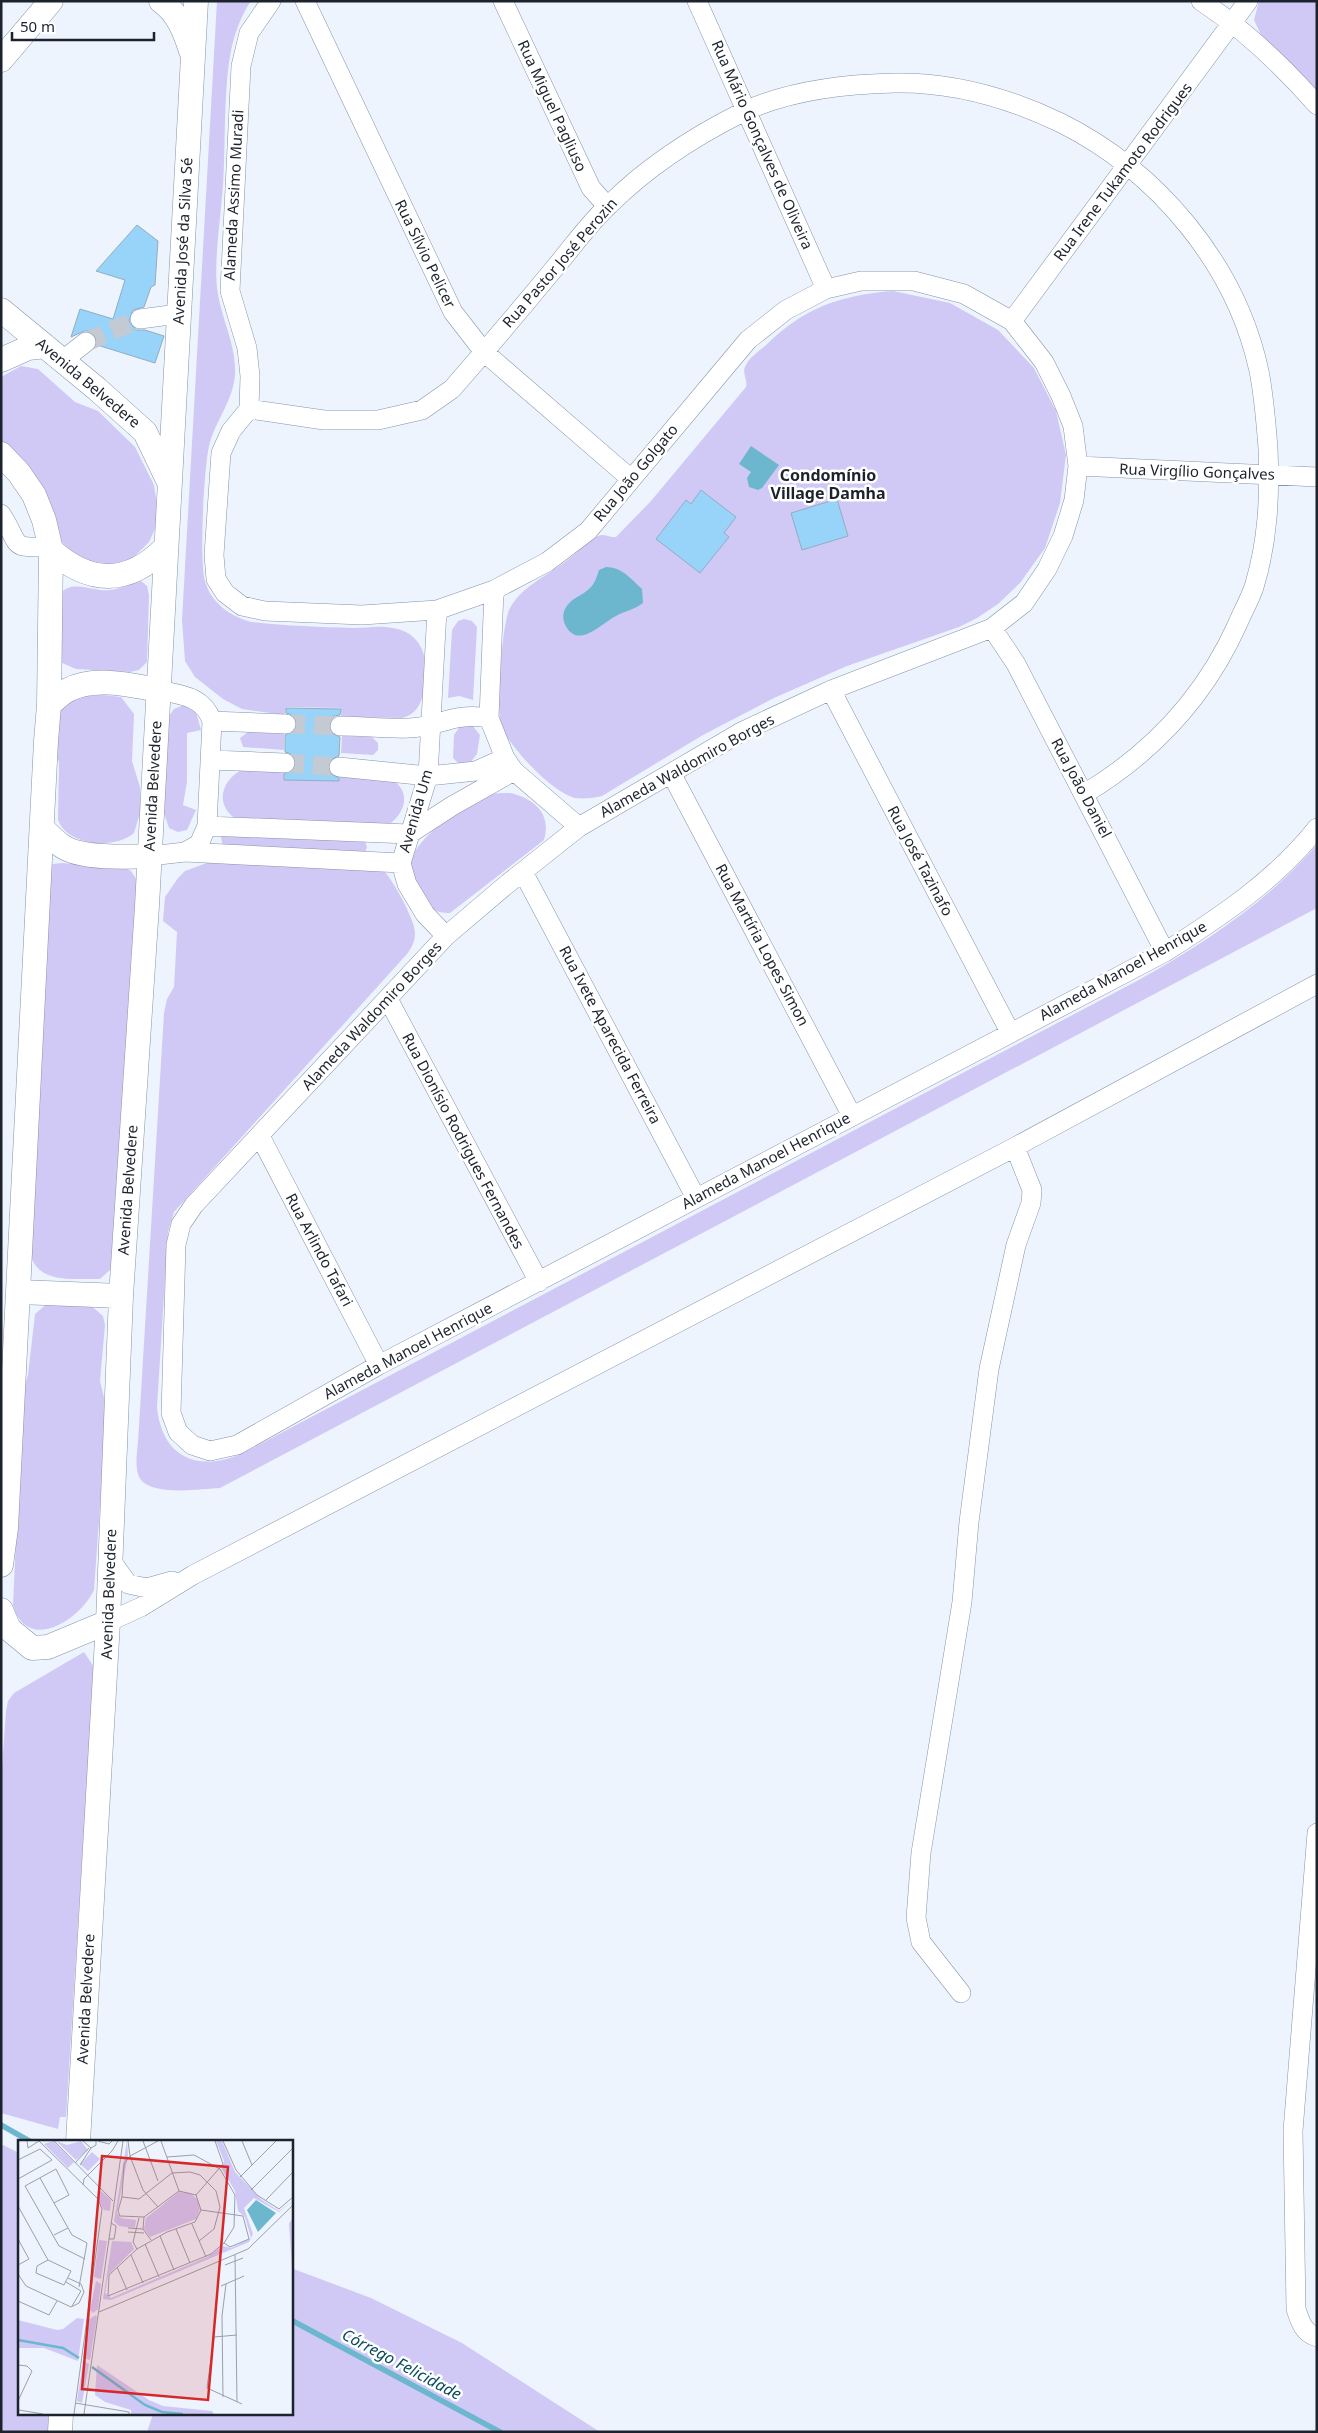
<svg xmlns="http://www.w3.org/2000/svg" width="1318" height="2433" viewBox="0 0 1318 2433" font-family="'Noto Sans',sans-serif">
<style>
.green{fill:#d0c9f6}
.water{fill:#6cb7cd}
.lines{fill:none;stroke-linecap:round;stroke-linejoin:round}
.stream{stroke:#6cb7cd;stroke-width:5.5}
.building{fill:#98d3f9;stroke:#94adbd}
.minor-tunnel{stroke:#c3cad3;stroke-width:19;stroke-dasharray:19 9;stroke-linecap:butt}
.minor-casing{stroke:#8494a9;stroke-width:20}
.major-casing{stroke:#8494a9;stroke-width:25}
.minor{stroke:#fff;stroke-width:19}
.major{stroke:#fff;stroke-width:24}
.labels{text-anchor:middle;stroke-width:5;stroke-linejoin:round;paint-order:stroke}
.street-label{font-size:15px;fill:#1d232c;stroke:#fff}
.neighbourhood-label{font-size:16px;font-weight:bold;fill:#1d232c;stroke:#fff}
.water-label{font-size:16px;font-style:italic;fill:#074b5b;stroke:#fff}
.inset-river{fill:none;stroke:#6cb7cd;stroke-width:2.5}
.inset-road{fill:none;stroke:#9aa0a9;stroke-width:1}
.view{fill:#d62828;fill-opacity:0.15;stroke:#d62828;stroke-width:2.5}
.inset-edge{fill:none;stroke:#1d232c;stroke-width:2.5}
</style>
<rect width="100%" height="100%" fill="#edf4fd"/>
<path class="green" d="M 217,1 L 251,1 C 242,14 236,30 232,46 C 223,87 226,143 223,185 C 221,215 214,259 217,287 C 220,317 237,345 235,375 C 233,400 217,419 210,442 C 204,462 199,562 205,581 C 211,603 230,616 251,622 C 285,626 320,627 354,628 C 364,628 375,626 385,627 C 395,628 406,630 413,637 C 428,649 427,674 424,691 C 421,705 415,715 402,718 L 341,717 L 341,708 L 286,707 L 285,715 L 242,709 L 223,699 L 195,677 L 185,661 L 182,620 Z
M 1259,1 L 1317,1 L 1317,92 L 1262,37 L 1254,20 Z
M 893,291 L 950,303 L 998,330 L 1034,368 L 1056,411 L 1066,455 L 1060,503 L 1045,548 L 1020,583 L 998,604 L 977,618 L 959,627 L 847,666 L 774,698 L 703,735 L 602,796 C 594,798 584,799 575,798 C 553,793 508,746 501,725 C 496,710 502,621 510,608 C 521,588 544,577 562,564 C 573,557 586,542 598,536 C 604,533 609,538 616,537 L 651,501 L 746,387 C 748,379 741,372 746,365 C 749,358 759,351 765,346 C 803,308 840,295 893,291 Z
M 21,366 L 38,369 L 75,402 L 98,411 L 135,447 L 154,485 L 157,506 L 156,527 L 149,542 L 129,562 L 100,566 L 72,553 L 62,542 L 57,526 L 1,445 L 1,377 Z
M 141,581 L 147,586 L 149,595 L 147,662 L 139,670 L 130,672 L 76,669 L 62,663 L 59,658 L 61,593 C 72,579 94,592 110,590 C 120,589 130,583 141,581 Z
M 464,619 L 472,621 L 477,627 L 473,700 L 459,696 L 448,698 L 452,630 L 458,621 Z
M 79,692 L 121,697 L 134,714 L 132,761 L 140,787 L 140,813 L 134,833 C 114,850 68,846 58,820 L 59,762 L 52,746 L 56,713 Z
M 184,705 L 196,712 L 201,730 L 187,733 L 187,782 L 183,805 L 196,810 L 187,830 L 178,832 L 169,828 L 164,813 L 169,716 L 174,709 Z
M 472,725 L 480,735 L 477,754 L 470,763 L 460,765 L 453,758 L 454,735 L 460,726 Z
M 248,732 L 284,734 L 284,750 L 243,747 L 240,738 Z
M 342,736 L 372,737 L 378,743 L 378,750 L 373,755 L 341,753 Z
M 243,769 L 284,771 L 284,779 L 339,780 L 339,773 L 392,779 C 412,793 405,813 388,825 L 237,820 C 214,805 221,780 243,769 Z
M 510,793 C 534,798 552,814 544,840 L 450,913 C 435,913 431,909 424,896 C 418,886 409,874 411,861 C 415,839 466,802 487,795 C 494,793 502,793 510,793 Z
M 224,833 L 365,841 L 367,847 L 365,853 L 223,846 L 221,838 Z
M 1317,845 L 1317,908 L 220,1488 C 202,1489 154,1496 141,1480 C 134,1471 137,1453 138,1442 L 164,1013 L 167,999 L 174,987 L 177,932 L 163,921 L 165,897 L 178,878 L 185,871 L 212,861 L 384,871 C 393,880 415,920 415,933 C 415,942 412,947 407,954 L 174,1212 L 168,1232 L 157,1407 C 162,1460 201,1473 245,1452 L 1135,982 C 1203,944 1265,904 1317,845 Z
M 62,863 L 125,868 L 131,871 L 137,880 L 115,1257 L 110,1270 L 100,1279 C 76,1278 41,1285 31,1257 L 50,867 L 53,864 Z
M 49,1302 L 88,1303 L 103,1316 L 105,1325 L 100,1381 L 107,1410 L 94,1590 C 80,1620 27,1654 13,1605 L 23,1390 L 28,1375 L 35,1314 Z
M 84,1652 L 94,1667 L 66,2117 L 60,2117 L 58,2129 L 1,2113 L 1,1782 L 6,1711 L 8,1701 L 14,1693 Z
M 1,2144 L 19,2153 L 19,2414 L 50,2414 L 49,2432 L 1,2432 Z
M 291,2268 L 371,2298 L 462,2343 L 600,2432 L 147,2432 L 153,2414 L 291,2414 Z"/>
<path class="water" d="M 751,446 L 779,465 L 762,488 L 758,490 L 749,487 L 747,478 L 751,472 L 739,464 Z
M 606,567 C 622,567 631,579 642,589 L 643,603 C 634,610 625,611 616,616 C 602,623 580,648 567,628 C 563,622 562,615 565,609 C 570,598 583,596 591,587 C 595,583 597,576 599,570 Z"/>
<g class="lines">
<path class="stream" d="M 1,2125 L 31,2142
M 291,2320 L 500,2432"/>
</g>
<path class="building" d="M 137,225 L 158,241 L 155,285 L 151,287 L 144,307 L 133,310 L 129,321 L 136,330 L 145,330 L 164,336 L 155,363 L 97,345 L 95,335 L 90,331 L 84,331 L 71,337 L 80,309 L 113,319 L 125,280 L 96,271 Z
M 701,490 L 736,517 L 724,533 L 729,537 L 700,573 L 656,539 L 686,500 L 691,504 Z
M 837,499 L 848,536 L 802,550 L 791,513 Z
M 286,708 L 341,709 L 340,715 L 334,716 L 329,725 L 330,732 L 340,737 L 339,756 L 330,760 L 328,766 L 329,772 L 339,778 L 339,781 L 284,780 L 284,774 L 294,769 L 296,763 L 291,754 L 285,752 L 285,735 L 295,730 L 297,724 L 292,715 L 286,713 Z"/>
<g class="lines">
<path class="minor-tunnel" d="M 86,342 L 140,319
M 286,724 L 340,726
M 285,763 L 339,767"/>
<g class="minor-casing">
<path id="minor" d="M 271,1 L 249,33 L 241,66 L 230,291 L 247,348 L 250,376 L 249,409 L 231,431 L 221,453 L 214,555 L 216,579 L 225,593 L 242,606 L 265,611 L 362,615 L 437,610 L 494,590 L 547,562 L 588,531 L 748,340 L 786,310 L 826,289 L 861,281 L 914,281 L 964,294 L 1012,321 L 1044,362 L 1061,396 L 1073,426 L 1078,466 L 1074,500 L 1063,536 L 1047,569 L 1024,603 L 992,628 L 831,690 L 743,731 L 579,827 L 506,885 L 446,936 L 194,1205 L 181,1224 L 176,1245 L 171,1413 L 178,1432 L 192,1445 L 210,1451 L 237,1445 L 379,1365 L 1165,952 C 1220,917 1276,880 1317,828
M 305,1 L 453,312 L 484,352 L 631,479
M 503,1 L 591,188 L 607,206
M 697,1 L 826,289
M 1201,1 C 1245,30 1282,65 1317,105
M 140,319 L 178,314
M 1012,321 L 1248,1
M 63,360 L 86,342
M 249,409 L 324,420 L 378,420 L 422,410 L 452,389 C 486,350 520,310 553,270 C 571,249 588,224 609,205 C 647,167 695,136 743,112 C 790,90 844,84 895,83 C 953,82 1009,98 1061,123 C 1157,171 1236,264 1259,371 C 1264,396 1266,422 1268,448 C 1270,496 1268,541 1254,587 C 1250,599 1243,611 1238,623 C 1205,697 1154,752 1084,794
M 1078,466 L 1317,477
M 1,514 C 22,546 7,548 50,547
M 494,590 L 489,718 L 505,758 L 514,771 L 579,827
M 437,610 L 428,776 L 401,863 L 407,884 L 425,914 L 446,936
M 992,628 L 1016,664 L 1165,952
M 158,690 C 182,695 203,696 212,721 L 207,826 L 199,844 L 185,852
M 831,690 L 1010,1032
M 212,721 L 286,724
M 340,726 C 363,726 387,729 409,728 C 440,727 452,712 489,718
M 212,760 L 285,763
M 339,767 L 428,776 L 476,771 L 505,758
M 671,773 L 852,1116
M 207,826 L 409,834 L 452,806 L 514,771
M 150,856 L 185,852 L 401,863
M 523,872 L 696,1198
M 388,999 L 539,1282
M 260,1136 L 379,1365
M 110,1559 L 128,1584 L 147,1588 L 172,1581
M 108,1622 L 141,1607 L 193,1575 L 1015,1147 L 1317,984
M 1317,1833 L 1293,2131 L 1296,2309 C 1300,2321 1303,2333 1317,2337
M 961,1993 L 921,1942 L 916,1918 L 921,1853 L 962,1602 L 969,1522 L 989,1369 L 1016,1245 L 1031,1203 L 1032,1190 L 1015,1147"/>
</g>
<g class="major-casing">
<path id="major" d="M 161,1 C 178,13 185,32 191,51
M 1,60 L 51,1
M 1,310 L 97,389 L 145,432 L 168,480
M 1,360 L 28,348 L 45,346
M 1,454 L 19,473 L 34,495 L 44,520 L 51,550 L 49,705 L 46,741 L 6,1528 L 1,1565
M 51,550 C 90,585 128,585 165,548
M 49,705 C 55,700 61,693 68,690 C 94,676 131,685 158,690
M 42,828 C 48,834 55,841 62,846 C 80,859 127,857 150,856
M 19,1292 L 121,1296
M 1,1610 L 9,1629 L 32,1648 L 48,1647 L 108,1622
M 78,2142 L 108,1622 L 121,1296 L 147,906 L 196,1
M 60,2432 L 61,2414"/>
</g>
<use href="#minor" class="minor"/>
<use href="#major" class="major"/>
</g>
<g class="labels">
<g class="street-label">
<text transform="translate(552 106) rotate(65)" y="5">Rua Miguel Pagliuso</text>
<text transform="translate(762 145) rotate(66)" y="5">Rua Mário Gonçalves de Oliveira</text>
<text transform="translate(1123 172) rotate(-53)" y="5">Rua Irene Tukamoto Rodrigues</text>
<text transform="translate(234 195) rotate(-87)" y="5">Alameda Assimo Muradi</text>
<text transform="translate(183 241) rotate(-87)" y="5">Avenida José da Silva Sé</text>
<text transform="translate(425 254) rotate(64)" y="5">Rua Sílvio Pelicer</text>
<text transform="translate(560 263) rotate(-49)" y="5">Rua Pastor José Perozin</text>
<text transform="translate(88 383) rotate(40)" y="5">Avenida Belvedere</text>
<text transform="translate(1197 472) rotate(2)" y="5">Rua Virgílio Gonçalves</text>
<text transform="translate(636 473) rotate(-50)" y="5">Rua João Golgato</text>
<text transform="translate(687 766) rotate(-29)" y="5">Alameda Waldomiro Borges</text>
<text transform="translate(153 786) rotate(-87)" y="5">Avenida Belvedere</text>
<text transform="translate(1081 788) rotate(62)" y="5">Rua João Daniel</text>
<text transform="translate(416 811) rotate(-74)" y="5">Avenida Um</text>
<text transform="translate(920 861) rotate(62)" y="5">Rua José Tazinafo</text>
<text transform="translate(762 945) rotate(62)" y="5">Rua Martíria Lopes Simon</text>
<text transform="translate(1123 971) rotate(-29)" y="5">Alameda Manoel Henrique</text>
<text transform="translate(372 1016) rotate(-47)" y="5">Alameda Waldomiro Borges</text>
<text transform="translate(610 1035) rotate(62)" y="5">Rua Ivete Aparecida Ferreira</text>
<text transform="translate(463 1141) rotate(62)" y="5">Rua Dionísio Rodrigues Fernandes</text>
<text transform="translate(766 1161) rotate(-28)" y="5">Alameda Manoel Henrique</text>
<text transform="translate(128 1190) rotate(-86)" y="5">Avenida Belvedere</text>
<text transform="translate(319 1250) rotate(62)" y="5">Rua Arlindo Tafari</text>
<text transform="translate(408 1351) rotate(-28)" y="5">Alameda Manoel Henrique</text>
<text transform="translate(109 1594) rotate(-88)" y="5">Avenida Belvedere</text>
<text transform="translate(86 1999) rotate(-87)" y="5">Avenida Belvedere</text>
</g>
<g class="neighbourhood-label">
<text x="828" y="481">Condomínio<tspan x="828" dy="18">Village Damha</tspan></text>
</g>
<g class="water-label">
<text transform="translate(402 2364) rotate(28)" y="6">Córrego Felicidade</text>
</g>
</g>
<g transform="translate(18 2140)">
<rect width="275" height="275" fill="#edf4fd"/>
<path d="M 35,1 L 56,22 L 50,28 L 26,4 ZM 38,1 L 49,5 L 63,1 L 70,10 L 58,20 ZM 109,1 L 110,15 L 99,73 L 103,78 L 118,80 L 117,88 L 101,86 L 96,81 ZM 198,1 L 204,1 L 217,32 L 244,60 L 261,71 L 275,61 L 261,72 L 236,58 L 226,68 L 235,94 L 231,102 L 93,160 L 85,159 L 94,101 L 113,102 L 116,109 L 90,135 L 87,153 L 93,158 L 189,117 L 205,106 L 213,108 L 233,98 L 227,77 L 220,71 L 217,51 L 204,29 L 206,21 ZM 74,12 L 82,19 L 70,31 L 62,24 ZM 83,51 L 93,60 L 92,71 L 86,70 L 79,57 ZM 161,52 L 172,53 L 180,60 L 182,69 L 178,79 L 132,97 L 126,89 L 128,78 ZM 275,77 L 275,142 L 271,84 ZM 81,100 L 89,101 L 83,139 L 76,137 ZM 78,141 L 83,144 L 80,169 L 75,173 L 72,170 ZM 78,175 L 79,177 L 72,220 L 65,218 L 70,180 ZM 59,178 L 66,179 L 60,221 L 26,208 L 0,208 L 0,180 L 39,190 L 45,189 ZM 65,221 L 71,224 L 64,263 L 59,261 ZM 79,225 L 131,260 L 145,266 L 194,271 L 196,274 L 113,274 L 113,270 L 87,262 L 77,255 Z" fill="#d0c9f6"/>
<path d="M 238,60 L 258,73 L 240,92 L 229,70 Z" fill="#6cb7cd"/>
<path class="inset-river" d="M 0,200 L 45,208 L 61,218M 74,227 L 127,265 L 144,272 L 165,274"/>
<path class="inset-road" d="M 9,1 L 10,8 L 21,1M 21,1 L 80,59 L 84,69 L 56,274M 36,1 L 95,61M 65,1 L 73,8 L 78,5 L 78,1M 80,1 L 91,4 L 94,1M 110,1 L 112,16 L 106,24 L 104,57 L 100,71 L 102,76 L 126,77 L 161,51 L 178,55M 125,1 L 140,41M 140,1 L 112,16 L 125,50 L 140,67M 143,1 L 161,51M 205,1 L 218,30 L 239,55 L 261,69 L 275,57M 224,1 L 234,25M 149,17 L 176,15 L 202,29 L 217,55 L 216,87 L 206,103 L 193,114 L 90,156 L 91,135 L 119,109 L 149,92 L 177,82 L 183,70 L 178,55M 0,20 L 22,9 L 34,20 L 0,39M 57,23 L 71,8M 62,25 L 73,8M 222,37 L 258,1M 22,38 L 54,95 L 69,103 L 61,147M 65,45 L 66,39 L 94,11 L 100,1M 233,50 L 274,9M 178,55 L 205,24 L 197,1M 104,57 L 121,59 L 154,33 L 172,32 L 182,35 L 198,51 L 202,67 L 196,89 L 181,101M 247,61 L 275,32M 36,63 L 51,55 L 38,29 L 7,46 L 41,106 L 67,119M 0,66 L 30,120 L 53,131 L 46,145 L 18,133 L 19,126 L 30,120M 183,70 L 225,76 L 231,99 L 212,107 L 206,103M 126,77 L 125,89 L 133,100M 174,84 L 188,117M 110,88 L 125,89M 158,89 L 172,123M 110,92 L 126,93M 36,95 L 50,88M 142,96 L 156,130M 0,99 L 11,119 L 0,125M 91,99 L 96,99 L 97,94 L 98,86 L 93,83M 127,104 L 141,137M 119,109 L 115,102 L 121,78M 113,115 L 125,143M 217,115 L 219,262M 207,125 L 225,118M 99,127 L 109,150M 0,134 L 8,146 L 53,167M 50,138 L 63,144 L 66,152 L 61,163 L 53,167M 48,142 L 63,151 L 54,166M 203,146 L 226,136M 0,161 L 31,175 L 39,161M 81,172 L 230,109 L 275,65M 219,195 L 196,197 L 189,248 L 224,264M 0,225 L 9,226 L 14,231 L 0,261M 205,257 L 204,176 L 208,144M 57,263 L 111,272 L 111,274M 1,270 L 25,274M 66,274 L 105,1"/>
<path class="view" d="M 84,16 L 210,27 L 190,260 L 64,249 Z"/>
<rect width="275" height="275" class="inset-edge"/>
</g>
<rect width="1318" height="2433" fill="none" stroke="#1d232c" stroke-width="5"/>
<path d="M12 32v8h142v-8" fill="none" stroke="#1d232c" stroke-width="2.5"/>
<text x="20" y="32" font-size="15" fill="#1d232c" stroke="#ffffff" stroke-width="4" paint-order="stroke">50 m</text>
</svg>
